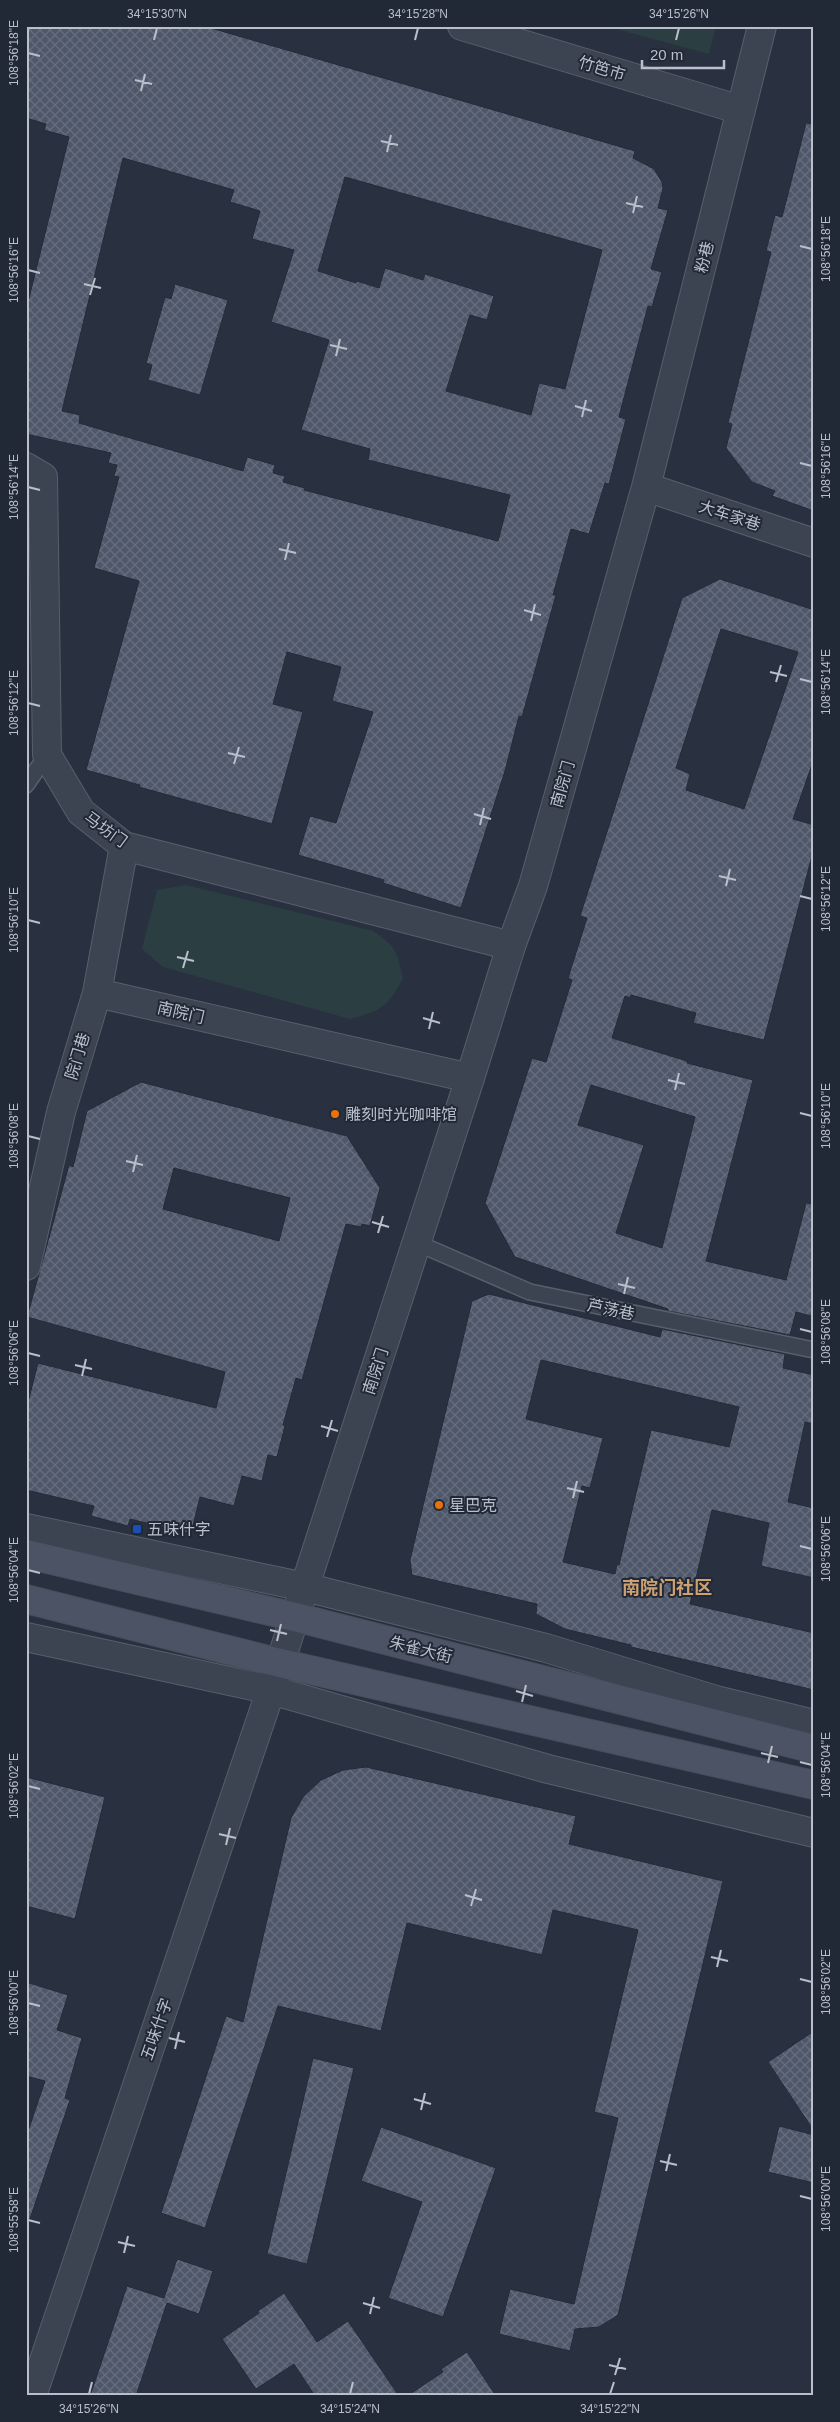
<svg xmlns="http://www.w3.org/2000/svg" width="840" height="2422" viewBox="0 0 840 2422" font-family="Arial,'Noto Sans SC',sans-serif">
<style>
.green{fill:#2b3e42}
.building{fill:url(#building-cross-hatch);stroke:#242b38;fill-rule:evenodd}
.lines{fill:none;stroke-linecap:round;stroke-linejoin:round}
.service-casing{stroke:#585f6b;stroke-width:18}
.minor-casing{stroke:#585f6b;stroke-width:30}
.tertiary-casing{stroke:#585f6b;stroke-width:30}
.secondary-casing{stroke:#474d5a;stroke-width:30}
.service{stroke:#3d4451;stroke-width:15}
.minor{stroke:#3d4451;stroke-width:28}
.tertiary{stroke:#3d4451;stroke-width:28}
.secondary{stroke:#4b5364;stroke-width:28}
.ticks{fill:none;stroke:#babfcb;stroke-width:2}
.food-dot{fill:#e8710a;stroke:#222936;stroke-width:2}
.transit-dot{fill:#1a4fb4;stroke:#222936;stroke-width:2}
.labels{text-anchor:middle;stroke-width:4;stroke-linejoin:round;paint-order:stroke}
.street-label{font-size:16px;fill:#babfcb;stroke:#222936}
.poi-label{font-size:16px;fill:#babfcb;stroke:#222936;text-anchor:start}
.neighbourhood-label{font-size:18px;font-weight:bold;fill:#cfa171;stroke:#222936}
.neatline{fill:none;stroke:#babfcb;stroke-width:2}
.ticks-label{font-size:12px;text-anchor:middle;fill:#babfcb}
</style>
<defs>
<pattern id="building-cross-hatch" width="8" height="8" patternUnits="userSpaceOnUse" patternTransform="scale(1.25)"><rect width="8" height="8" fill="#4f586a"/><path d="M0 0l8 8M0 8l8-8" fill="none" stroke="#666e7e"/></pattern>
</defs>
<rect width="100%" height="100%" fill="#293141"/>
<path class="green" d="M 605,26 L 716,26 L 709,54 Z
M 186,885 L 373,931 C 396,946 397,952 403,978 C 388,1007 381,1011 350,1019 L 163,967 L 142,949 L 157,890 Z"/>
<path class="building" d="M 26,26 L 204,26 L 635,151 L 633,158 L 654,169 L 662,182 L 663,188 L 658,208 L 668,210 L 651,269 L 662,272 L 652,307 L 648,306 L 619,417 L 626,419 L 609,484 L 605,483 L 589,534 L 571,529 L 553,595 L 556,595 L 522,717 L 519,716 L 505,771 L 461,908 L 383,883 L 384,880 L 298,855 L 310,816 L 336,823 L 373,712 L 332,701 L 341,667 L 287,652 L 273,704 L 303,712 L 272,824 L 139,787 L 140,785 L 86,770 L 139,581 L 94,568 L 119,477 L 114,476 L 117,465 L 108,463 L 111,453 L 26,434 L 26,310 L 69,137 L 44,130 L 46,124 L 26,118 ZM 123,158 L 234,190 L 230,202 L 260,211 L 252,239 L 294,250 L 271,322 L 329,340 L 301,430 L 370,449 L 368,460 L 510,495 L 498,541 L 304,490 L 305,488 L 283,482 L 285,476 L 273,473 L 275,465 L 247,457 L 243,471 L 79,423 L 80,415 L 62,411 ZM 345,177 L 602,250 L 565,389 L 539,383 L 531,415 L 446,391 L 470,315 L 487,320 L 494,296 L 425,274 L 423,280 L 385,268 L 379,288 L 357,281 L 356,283 L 318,271 Z
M 806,123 L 814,124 L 814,511 L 772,496 L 775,491 L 752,482 L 726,448 L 732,424 L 728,423 L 771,252 L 766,251 L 775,215 L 782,217 Z
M 175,284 L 228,300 L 200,395 L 148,380 L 152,365 L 146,363 L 165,297 L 171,299 Z
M 720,579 L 814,610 L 814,759 L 793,819 L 814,825 L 814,848 L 764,1040 L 693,1023 L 696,1013 L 631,995 L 630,998 L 625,996 L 612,1038 L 687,1061 L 687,1063 L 753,1080 L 706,1261 L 786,1280 L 806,1203 L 814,1204 L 814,1303 L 811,1316 L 796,1312 L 790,1335 L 668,1311 L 668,1309 L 515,1257 L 485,1203 L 532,1058 L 546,1062 L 572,980 L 568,978 L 587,918 L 580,916 L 682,598 ZM 721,629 L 798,652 L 744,809 L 686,790 L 690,774 L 676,768 ZM 591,1085 L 695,1117 L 662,1248 L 616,1233 L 644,1145 L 578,1125 Z
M 141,1082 L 347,1136 L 380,1188 L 370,1226 L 362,1224 L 361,1227 L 346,1224 L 302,1380 L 296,1378 L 283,1425 L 285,1426 L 277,1457 L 268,1455 L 262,1481 L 242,1476 L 234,1506 L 200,1497 L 191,1534 L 130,1519 L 128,1526 L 91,1516 L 94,1506 L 26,1490 L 26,1410 L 38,1363 L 216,1408 L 225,1372 L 27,1317 L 69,1165 L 73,1167 L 87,1111 ZM 174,1168 L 290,1198 L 279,1241 L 163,1209 Z
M 489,1294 L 660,1337 L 662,1329 L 785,1354 L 783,1368 L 814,1375 L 814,1424 L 805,1422 L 788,1502 L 814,1508 L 814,1578 L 761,1566 L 769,1523 L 712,1510 L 690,1604 L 814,1633 L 814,1690 L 631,1647 L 631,1645 L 565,1629 L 536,1614 L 537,1604 L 412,1575 L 410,1560 L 472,1301 ZM 541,1360 L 739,1407 L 729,1447 L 651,1430 L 619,1565 L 617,1564 L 615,1574 L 563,1562 L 582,1486 L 590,1488 L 603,1438 L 526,1419 Z
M 366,1767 L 576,1816 L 569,1844 L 723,1881 L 618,2315 L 599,2327 L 575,2329 L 570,2351 L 499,2334 L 510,2289 L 574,2304 L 618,2118 L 594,2112 L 638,1930 L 553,1910 L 542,1955 L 407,1923 L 381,2031 L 278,2006 L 205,2228 L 161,2213 L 226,2016 L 243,2022 L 291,1818 L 303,1797 L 321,1780 L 343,1770 Z
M 26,1777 L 105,1797 L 75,1919 L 26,1906 Z
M 26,1982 L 68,1995 L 57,2030 L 82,2038 L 65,2098 L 70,2100 L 30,2219 L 26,2218 L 26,2137 L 45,2081 L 26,2076 Z
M 814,2031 L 814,2131 L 768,2062 Z
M 313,2058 L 354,2068 L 307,2264 L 267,2254 Z
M 779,2126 L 814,2135 L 814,2183 L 768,2172 Z
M 381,2127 L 496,2168 L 443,2317 L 388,2298 L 422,2202 L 361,2181 Z
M 177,2259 L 213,2271 L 199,2314 L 167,2303 L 136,2396 L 90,2396 L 127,2286 L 164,2298 Z
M 284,2293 L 317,2342 L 348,2321 L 399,2396 L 315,2396 L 294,2364 L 256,2389 L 222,2339 L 259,2313 L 258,2311 Z
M 467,2352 L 496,2396 L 407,2396 L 443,2372 L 441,2369 Z"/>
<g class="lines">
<g class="service-casing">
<path id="service" d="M 26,785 L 47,755
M 417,1243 L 530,1292 L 814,1350"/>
</g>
<g class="minor-casing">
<path id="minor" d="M 26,467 L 43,477 L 47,755 L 81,812 L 124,846 L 511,946
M 97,993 L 470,1078
M 26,1266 L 61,1112 L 97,993 L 124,846"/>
</g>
<g class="tertiary-casing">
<path id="tertiary" d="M 462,26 L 741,110
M 646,487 L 814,543
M 26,1528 L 305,1587 L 546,1648 L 716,1700 L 814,1724
M 26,1637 L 271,1690 L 548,1769 L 814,1833
M 32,2396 L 280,1663 L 470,1078 L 511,946 L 533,886 L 646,487 L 762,26"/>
</g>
<g class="secondary-casing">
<path id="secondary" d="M 26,1554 L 295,1617 L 814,1749
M 26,1599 L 280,1663 L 814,1785"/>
</g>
<use href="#service" class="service"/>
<use href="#minor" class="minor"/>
<use href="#tertiary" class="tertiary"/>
<use href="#secondary" class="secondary"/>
</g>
<path class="ticks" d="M 154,40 L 157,28M 415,40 L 418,28M 676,40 L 679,28M 28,53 L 40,56M 135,80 L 152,84M 141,91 L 145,74M 381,141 L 398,145M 387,152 L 391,135M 626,203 L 643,207M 633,213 L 637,196M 800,246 L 812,249M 28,270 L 40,273M 84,284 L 101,288M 90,295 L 95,278M 330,345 L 347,349M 336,356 L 340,339M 575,406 L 592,411M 582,417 L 586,400M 800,463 L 812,466M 28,487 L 40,490M 279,549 L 296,553M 285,560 L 289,543M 524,610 L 541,615M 531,621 L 535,604M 770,672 L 787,676M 800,679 L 812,682M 776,682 L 781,665M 28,703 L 40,706M 228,753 L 245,757M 234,764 L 239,747M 474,814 L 491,819M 480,825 L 484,808M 719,876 L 736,880M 726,886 L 730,869M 800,896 L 812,899M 28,920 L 40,923M 177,957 L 194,961M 183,968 L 188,951M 423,1018 L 440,1023M 429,1029 L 433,1012M 668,1080 L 685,1084M 675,1090 L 679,1073M 800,1113 L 812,1116M 28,1136 L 40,1139M 126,1161 L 143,1165M 133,1172 L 137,1155M 372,1222 L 389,1227M 378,1233 L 383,1216M 618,1284 L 635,1288M 624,1294 L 628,1277M 800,1329 L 812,1332M 28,1353 L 40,1356M 75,1365 L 92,1369M 82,1376 L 86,1359M 321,1426 L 338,1431M 327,1437 L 332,1420M 567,1488 L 584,1492M 573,1498 L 577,1481M 800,1546 L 812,1549M 28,1570 L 40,1573M 270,1630 L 287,1634M 277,1641 L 281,1624M 516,1691 L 533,1696M 522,1702 L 526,1685M 761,1753 L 778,1757M 800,1762 L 812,1765M 768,1763 L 772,1746M 28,1786 L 40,1789M 219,1834 L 236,1838M 226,1845 L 230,1828M 465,1895 L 482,1900M 471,1906 L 476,1889M 711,1957 L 728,1961M 717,1967 L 721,1950M 800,1979 L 812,1982M 28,2003 L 40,2006M 169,2038 L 185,2042M 175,2049 L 179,2032M 414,2099 L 431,2104M 421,2110 L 425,2093M 660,2161 L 677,2165M 666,2171 L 670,2154M 800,2196 L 812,2199M 28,2220 L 40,2223M 118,2242 L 135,2246M 124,2253 L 128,2236M 363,2303 L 380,2308M 370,2314 L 374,2297M 609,2365 L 626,2369M 615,2375 L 620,2358M 89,2394 L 92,2382M 350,2394 L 353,2382M 610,2394 L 614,2382"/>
<g class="food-dot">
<circle cx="335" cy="1114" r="5"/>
<circle cx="439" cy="1505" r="5"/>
</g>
<rect class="transit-dot" x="132" y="1524" width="10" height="10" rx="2.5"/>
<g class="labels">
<g class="street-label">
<text transform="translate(602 68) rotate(17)" y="6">竹笆市</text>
<text transform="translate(704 257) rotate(-76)" y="6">粉巷</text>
<text transform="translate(730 515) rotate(18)" y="6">大车家巷</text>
<text transform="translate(562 784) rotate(-74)" y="6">南院门</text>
<text transform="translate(106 829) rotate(36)" y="6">马坊门</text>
<text transform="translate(181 1012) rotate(13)" y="6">南院门</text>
<text transform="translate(77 1056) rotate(-73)" y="6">院门巷</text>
<text transform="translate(611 1309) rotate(12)" y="6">芦荡巷</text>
<text transform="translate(375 1371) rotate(-72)" y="6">南院门</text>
<text transform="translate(421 1649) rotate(14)" y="6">朱雀大街</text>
<text transform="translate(156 2029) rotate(-71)" y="6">五味什字</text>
</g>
<g class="poi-label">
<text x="345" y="1120">雕刻时光咖啡馆</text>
<text x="449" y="1511">星巴克</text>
<text x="147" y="1535">五味什字</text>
</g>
<g class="neighbourhood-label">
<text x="667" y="1594">南院门社区</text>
</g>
</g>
<rect width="840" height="2422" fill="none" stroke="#222936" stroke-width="55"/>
<path d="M642 60v8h82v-8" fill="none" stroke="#babfcb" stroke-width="2.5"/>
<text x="650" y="60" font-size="15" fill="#babfcb" stroke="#222936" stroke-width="4" paint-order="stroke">20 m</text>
<rect x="28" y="28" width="784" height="2366" class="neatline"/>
<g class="ticks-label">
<text x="157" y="18">34°15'30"N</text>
<text x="418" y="18">34°15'28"N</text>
<text x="679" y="18">34°15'26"N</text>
<text transform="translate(14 53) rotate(-90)" y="4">108°56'18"E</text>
<text transform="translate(826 249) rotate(-90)" y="4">108°56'18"E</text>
<text transform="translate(14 270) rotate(-90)" y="4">108°56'16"E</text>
<text transform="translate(826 466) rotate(-90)" y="4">108°56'16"E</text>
<text transform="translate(14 487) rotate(-90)" y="4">108°56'14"E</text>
<text transform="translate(826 682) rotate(-90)" y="4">108°56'14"E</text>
<text transform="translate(14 703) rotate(-90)" y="4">108°56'12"E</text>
<text transform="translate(826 899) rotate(-90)" y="4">108°56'12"E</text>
<text transform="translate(14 920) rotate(-90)" y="4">108°56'10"E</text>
<text transform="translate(826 1116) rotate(-90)" y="4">108°56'10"E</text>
<text transform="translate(14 1136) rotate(-90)" y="4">108°56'08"E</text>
<text transform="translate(826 1332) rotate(-90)" y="4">108°56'08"E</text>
<text transform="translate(14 1353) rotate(-90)" y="4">108°56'06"E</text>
<text transform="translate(826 1549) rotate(-90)" y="4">108°56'06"E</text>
<text transform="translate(14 1570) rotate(-90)" y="4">108°56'04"E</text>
<text transform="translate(826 1765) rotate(-90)" y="4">108°56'04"E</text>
<text transform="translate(14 1786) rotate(-90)" y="4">108°56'02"E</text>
<text transform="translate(826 1982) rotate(-90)" y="4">108°56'02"E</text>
<text transform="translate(14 2003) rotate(-90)" y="4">108°56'00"E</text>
<text transform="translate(826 2199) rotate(-90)" y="4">108°56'00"E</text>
<text transform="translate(14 2220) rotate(-90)" y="4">108°55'58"E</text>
<text x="89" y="2413">34°15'26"N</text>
<text x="350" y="2413">34°15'24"N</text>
<text x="610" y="2413">34°15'22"N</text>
</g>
</svg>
